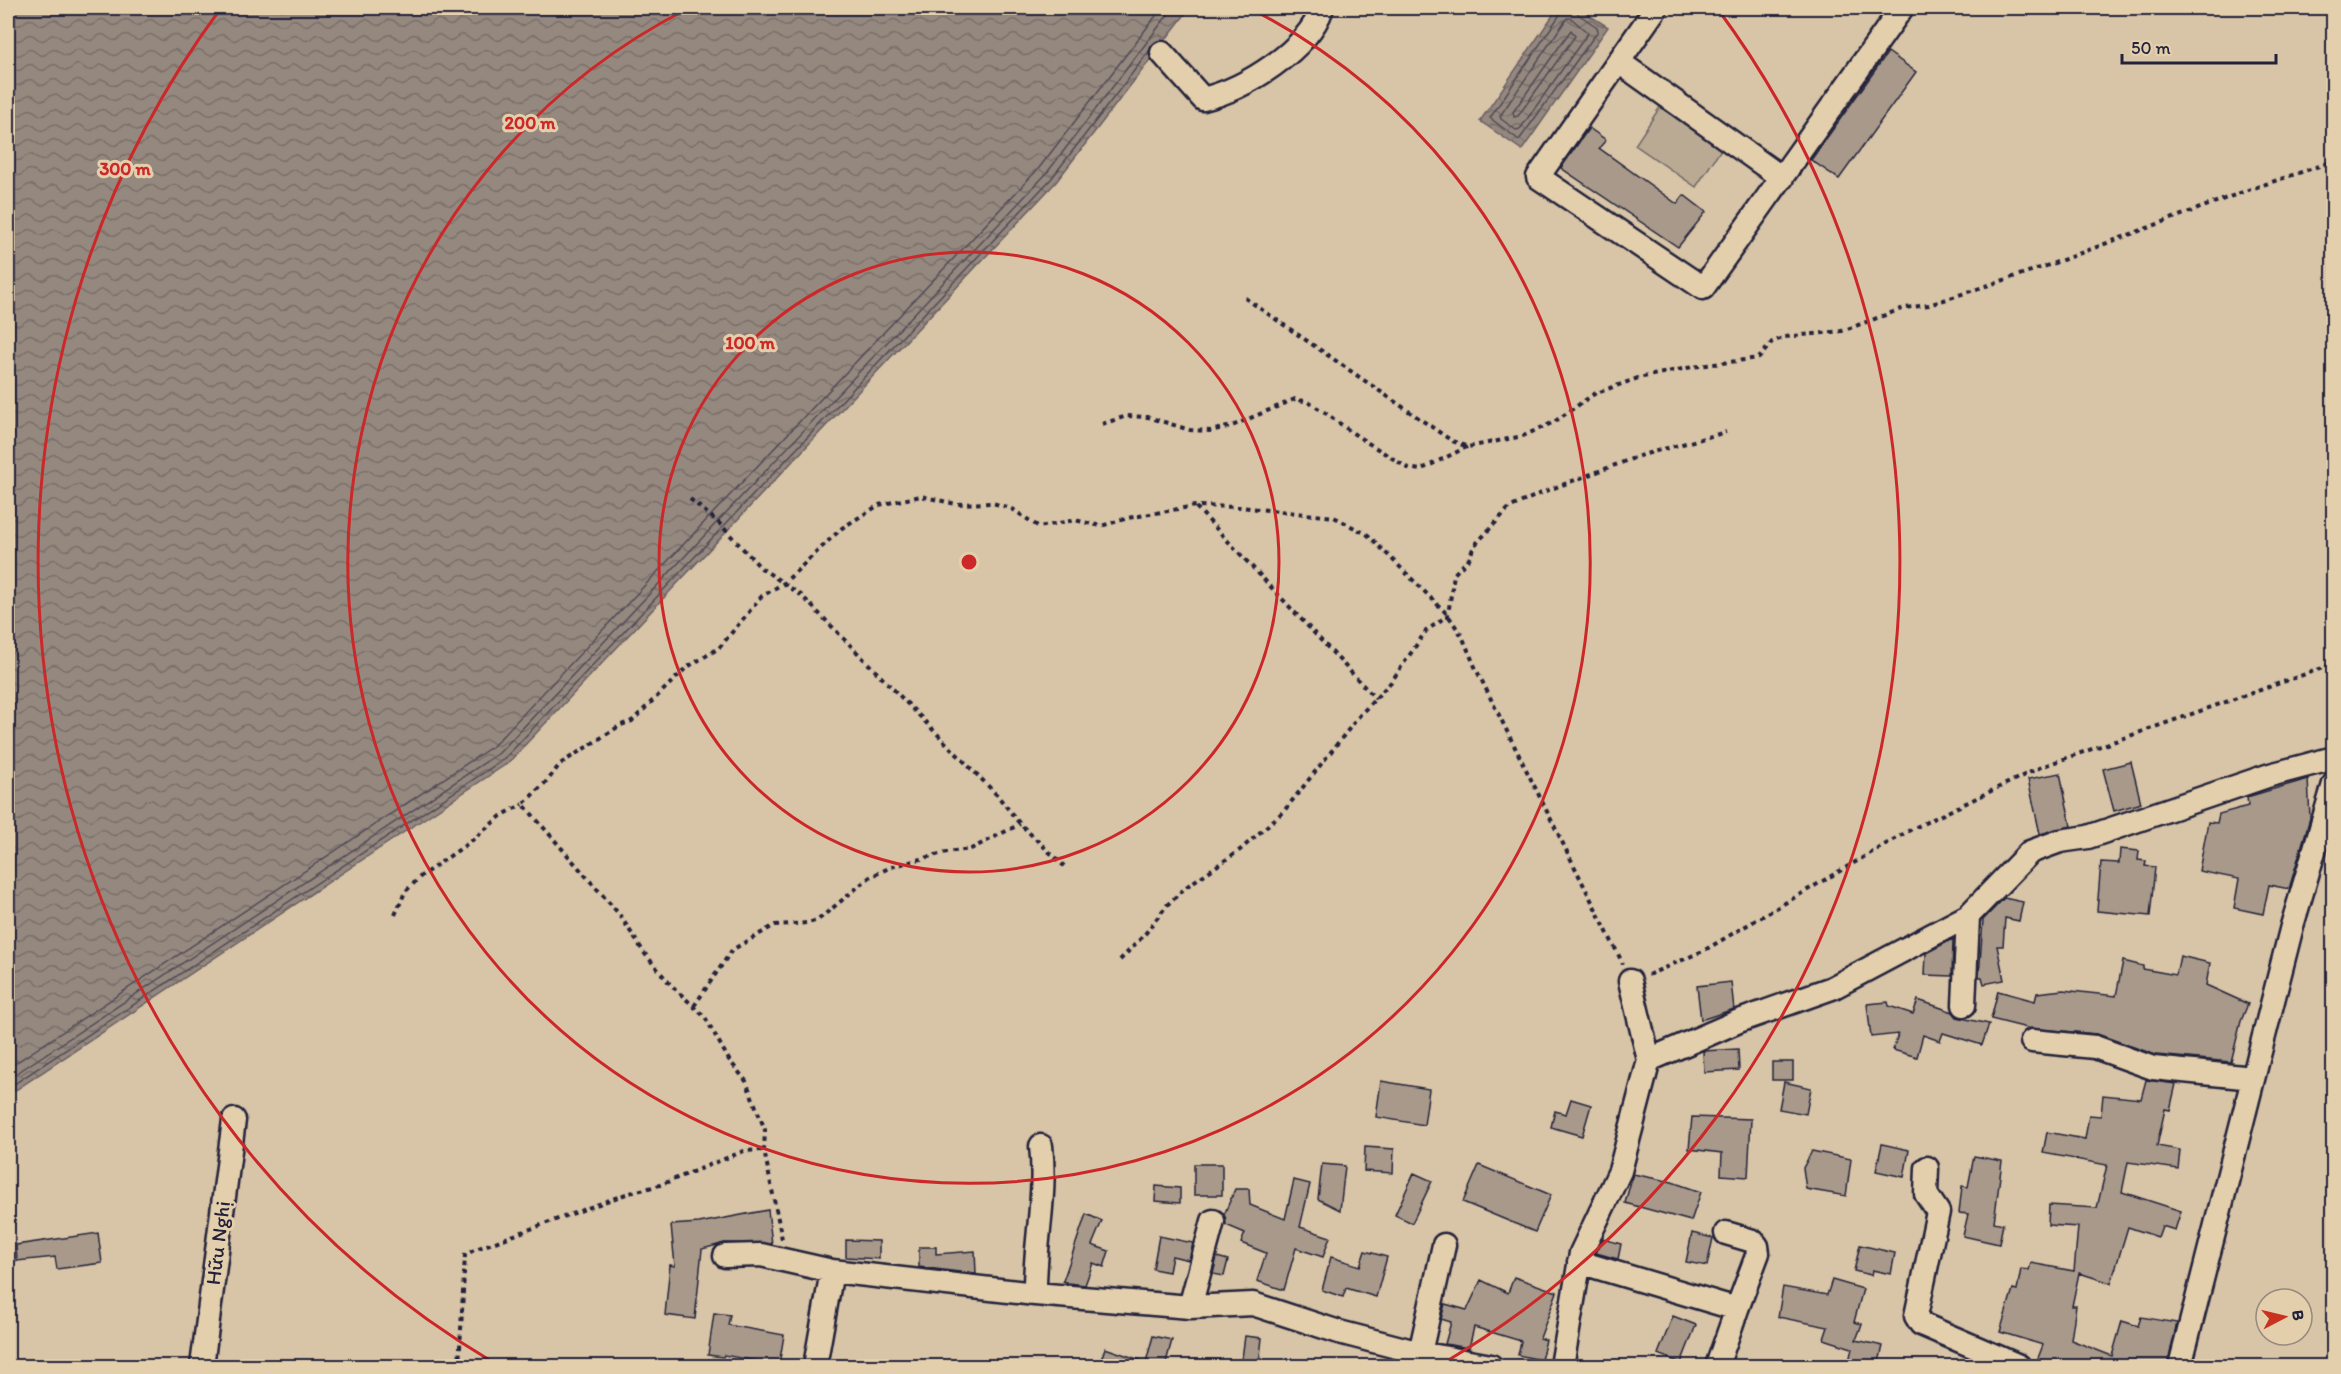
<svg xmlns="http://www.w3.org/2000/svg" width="2341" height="1374" viewBox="0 0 2341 1374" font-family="Itim,sans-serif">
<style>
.park{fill:#baaa94;stroke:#6e6668;stroke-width:1.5}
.water{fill:url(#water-waves);stroke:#675f64;stroke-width:1.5}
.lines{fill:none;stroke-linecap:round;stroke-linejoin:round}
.shore{stroke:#504b56;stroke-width:1.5}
.building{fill:#a8998a;stroke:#22223b;stroke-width:1.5}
.minor-casing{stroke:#22223b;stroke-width:27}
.path{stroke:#22223b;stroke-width:4;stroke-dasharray:4.5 4.5;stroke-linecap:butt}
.minor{stroke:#e4cfad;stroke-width:22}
.ring{fill:none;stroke:#cd2829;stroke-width:3}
.labels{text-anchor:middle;stroke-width:6;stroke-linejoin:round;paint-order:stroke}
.street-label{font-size:21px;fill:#22223b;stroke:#e4cfad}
.centre{fill:#cd2829;stroke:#e4cfad;stroke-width:3}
.ring-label{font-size:18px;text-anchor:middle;font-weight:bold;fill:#cd2829;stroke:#e4cfad;stroke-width:6;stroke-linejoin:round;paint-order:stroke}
</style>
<defs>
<pattern id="water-waves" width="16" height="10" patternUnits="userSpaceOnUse" patternTransform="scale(1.5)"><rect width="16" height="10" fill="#95887f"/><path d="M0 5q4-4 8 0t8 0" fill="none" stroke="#796f69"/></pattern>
</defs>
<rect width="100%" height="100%" fill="#d8c4a6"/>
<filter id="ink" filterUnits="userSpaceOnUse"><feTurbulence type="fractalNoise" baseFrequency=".0167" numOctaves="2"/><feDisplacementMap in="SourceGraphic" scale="12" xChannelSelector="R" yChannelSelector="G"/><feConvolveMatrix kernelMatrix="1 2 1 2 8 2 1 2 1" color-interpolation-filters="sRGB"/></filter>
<g filter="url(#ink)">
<path class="park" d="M 1660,107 L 1722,148 L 1696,187 L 1635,145 Z"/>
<path class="water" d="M 8,8 L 1190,8 L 1056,182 L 508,763 L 8,1095 Z
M 1558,8 L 1578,8 L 1608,27 L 1522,150 L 1480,121 Z"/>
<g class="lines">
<path class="shore" d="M 1563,8 L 1561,13 L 1490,118 L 1519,140 L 1598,31 L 1597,27 L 1578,14 L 1576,8
M 1567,18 L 1571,18 L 1588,33 L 1520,129 L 1516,130 L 1501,119 L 1500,116 Z
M 1571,30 L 1575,36 L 1518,116 L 1514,117 L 1513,112 Z
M 8,1068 L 493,746 L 1039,168 L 1162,8
M 8,1079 L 499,753 L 1046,174 L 1173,8
M 8,1088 L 504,759 L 1051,179 L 1150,50"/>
</g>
<path class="building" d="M 1888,52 L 1916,72 L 1839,179 L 1811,160 Z
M 1589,128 L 1606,140 L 1599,148 L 1677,204 L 1684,195 L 1706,212 L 1678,247 L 1561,168 Z
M 2131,762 L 2141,803 L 2114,811 L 2103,769 Z
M 2060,773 L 2071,826 L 2040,834 L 2028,779 Z
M 2308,779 L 2310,818 L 2289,889 L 2269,885 L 2263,914 L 2234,908 L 2239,879 L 2199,871 L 2208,822 L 2217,823 L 2219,814 L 2248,806 L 2247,797 Z
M 2120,849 L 2139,851 L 2138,860 L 2146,861 L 2145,866 L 2155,867 L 2150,916 L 2097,911 L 2101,862 L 2119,863 Z
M 2004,898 L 2023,902 L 2019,921 L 2005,918 L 2003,946 L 1997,946 L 2004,980 L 1984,984 L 1982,977 L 1979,977 L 1983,920 Z
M 1953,939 L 1952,976 L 1925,975 L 1926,953 Z
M 2180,956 L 2210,963 L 2206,985 L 2248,1004 L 2241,1021 L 2231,1062 L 2156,1055 L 2097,1034 L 2027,1028 L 1991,1019 L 1998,991 L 2035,1001 L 2037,993 L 2063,990 L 2116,996 L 2123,961 L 2143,966 L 2143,969 L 2176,975 Z
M 1731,982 L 1734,1009 L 1701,1020 L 1697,986 Z
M 1918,1000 L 1953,1012 L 1957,1017 L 1989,1024 L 1982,1045 L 1943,1033 L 1940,1041 L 1923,1035 L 1917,1057 L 1893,1050 L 1898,1034 L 1871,1037 L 1867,1004 L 1888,1002 L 1889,1006 L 1913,1014 Z
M 1738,1049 L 1739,1070 L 1704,1072 L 1703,1051 Z
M 1772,1062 L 1793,1062 L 1793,1080 L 1772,1080 Z
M 2146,1080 L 2176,1084 L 2170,1110 L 2165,1109 L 2157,1146 L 2180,1150 L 2178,1169 L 2128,1162 L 2122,1192 L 2181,1211 L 2175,1230 L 2162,1226 L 2158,1237 L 2128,1227 L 2111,1283 L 2079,1273 L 2072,1306 L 2076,1306 L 2071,1340 L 2112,1356 L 2122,1321 L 2138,1326 L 2141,1317 L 2177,1323 L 2167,1366 L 2035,1366 L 2043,1345 L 2000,1332 L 2013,1289 L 2017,1290 L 2021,1269 L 2029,1270 L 2031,1263 L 2074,1271 L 2078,1227 L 2048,1225 L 2049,1205 L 2097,1208 L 2107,1165 L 2043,1153 L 2047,1132 L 2085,1139 L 2089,1115 L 2101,1116 L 2103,1095 L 2141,1099 Z
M 1381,1081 L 1429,1089 L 1424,1125 L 1376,1117 Z
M 1784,1082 L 1811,1088 L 1806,1114 L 1779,1109 Z
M 1571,1099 L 1591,1105 L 1582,1136 L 1551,1127 L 1555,1111 L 1566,1114 Z
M 1692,1117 L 1751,1119 L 1748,1177 L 1721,1175 L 1722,1153 L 1689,1149 Z
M 1882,1144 L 1909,1150 L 1904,1177 L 1876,1171 Z
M 1365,1147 L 1394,1149 L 1393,1173 L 1364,1171 Z
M 1812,1151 L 1851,1159 L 1846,1196 L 1806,1189 L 1803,1168 Z
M 1974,1156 L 2002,1161 L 1994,1222 L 2003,1224 L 1999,1244 L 1963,1236 L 1968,1214 L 1959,1213 L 1962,1186 L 1968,1187 Z
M 1194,1164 L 1222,1164 L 1222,1195 L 1194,1195 Z
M 1322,1164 L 1345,1166 L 1340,1210 L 1318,1199 Z
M 1479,1165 L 1551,1195 L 1535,1232 L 1463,1202 Z
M 1414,1173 L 1432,1181 L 1412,1223 L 1395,1215 Z
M 1633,1174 L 1672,1182 L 1701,1192 L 1691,1221 L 1625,1203 Z
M 1294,1180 L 1310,1184 L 1300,1227 L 1330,1237 L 1323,1257 L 1296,1248 L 1284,1290 L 1257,1281 L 1266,1253 L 1241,1243 L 1245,1233 L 1226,1225 L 1224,1215 L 1235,1189 L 1249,1189 L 1250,1205 L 1285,1219 Z
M 1156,1186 L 1180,1188 L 1180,1203 L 1155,1201 Z
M 768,1210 L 772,1244 L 725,1243 L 702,1249 L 695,1319 L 665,1315 L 670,1265 L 675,1266 L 671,1225 L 699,1223 Z
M 1086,1214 L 1102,1221 L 1092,1245 L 1109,1251 L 1104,1267 L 1093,1263 L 1085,1285 L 1068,1283 L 1063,1281 Z
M 98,1233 L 102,1263 L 57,1269 L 55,1257 L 17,1261 L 16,1245 Z
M 1692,1233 L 1713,1238 L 1707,1266 L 1686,1262 Z
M 1159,1236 L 1193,1243 L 1189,1260 L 1172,1256 L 1169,1272 L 1153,1269 Z
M 1603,1239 L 1621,1244 L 1618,1259 L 1596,1253 Z
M 846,1240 L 879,1241 L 879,1259 L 846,1257 Z
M 1860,1245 L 1895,1253 L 1891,1274 L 1872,1270 L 1871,1275 L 1854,1271 Z
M 919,1247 L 936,1247 L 936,1254 L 975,1251 L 976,1274 L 919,1267 Z
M 1365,1251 L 1387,1257 L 1376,1297 L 1346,1288 L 1343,1297 L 1322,1290 L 1331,1257 L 1360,1266 Z
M 1217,1257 L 1228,1260 L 1224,1276 L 1213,1274 Z
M 1514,1277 L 1557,1292 L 1540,1338 L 1546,1340 L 1541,1360 L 1518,1355 L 1521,1341 L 1474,1327 L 1469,1348 L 1445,1344 L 1451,1322 L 1441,1319 L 1445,1304 L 1467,1310 L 1481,1280 L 1508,1293 Z
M 1832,1280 L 1863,1289 L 1854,1322 L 1862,1324 L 1856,1340 L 1883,1346 L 1878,1366 L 1848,1366 L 1852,1348 L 1824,1339 L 1828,1327 L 1778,1317 L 1783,1287 L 1827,1295 Z
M 714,1313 L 730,1315 L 728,1325 L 784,1335 L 779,1365 L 724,1355 L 723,1357 L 708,1355 Z
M 1673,1316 L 1696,1325 L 1681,1363 L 1658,1354 Z
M 1153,1336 L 1172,1340 L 1165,1366 L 1099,1366 L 1105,1348 L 1146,1362 Z
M 1245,1336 L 1262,1338 L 1259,1366 L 1241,1366 Z"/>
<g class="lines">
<g class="minor-casing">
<path id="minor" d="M 1656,8 L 1538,177 L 1703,288 L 1902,8
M 1162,53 L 1203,99 C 1245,89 1308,50 1322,8
M 1619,62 L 1782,178
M 1630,981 L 1649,1060 L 1739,1021 L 1832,988 L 1968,916 L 2030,852 L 2060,841 L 2088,837 L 2270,775 L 2334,758
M 1964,1005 L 1968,916
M 2032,1041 L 2095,1047 L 2153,1068 L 2253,1078
M 1927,1168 L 1926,1194 L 1938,1212 L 1916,1316 L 1921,1324 L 2019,1366
M 1726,1233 L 1753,1241 L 1757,1246 L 1758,1253 L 1737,1309
M 725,1256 L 761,1255 L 832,1271
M 1579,1262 L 1737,1309 L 1717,1366
M 1035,1294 C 1034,1245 1047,1196 1041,1146
M 1190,1307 L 1213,1221
M 1420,1353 L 1444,1245
M 202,1366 L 234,1120
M 815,1366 L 832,1271 L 1035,1294 L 1190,1307 L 1253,1304 L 1339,1332 L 1420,1353 L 1491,1366
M 1562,1366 L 1581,1253 L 1620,1171 L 1649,1060
M 2180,1366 L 2292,926 L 2334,784"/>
</g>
<path class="path" d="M 1245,298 L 1452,441 L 1468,447 L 1523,436 L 1554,422 L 1594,394 L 1638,378 L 1692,367 L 1759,358 L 1772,342 L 1785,337 L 1842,331 L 1904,308 L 1929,305 L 2049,265 L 2248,190 L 2334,161
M 1102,424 L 1127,416 L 1148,417 L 1190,430 L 1210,431 L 1232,426 L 1295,399 L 1308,402 L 1324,412 L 1357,436 L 1408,468 L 1420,470 L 1467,447
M 690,499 L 719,523 L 761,568 L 801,595 L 997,795 L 1020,824 L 1064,866
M 1196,507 L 1376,699
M 395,915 L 405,892 L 421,876 L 470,842 L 501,816 L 523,804
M 1120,960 L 1145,934 L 1167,905 L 1186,887 L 1240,850 L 1284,811 L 1360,715 L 1391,682 L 1426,631 L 1448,615 L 1454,574 L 1469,559 L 1474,546 L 1509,508 L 1546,491 L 1642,455 L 1726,432
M 1648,975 L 1703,951 L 1910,830 L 2041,767 L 2334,664
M 694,1006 L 732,950 L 775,925 L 808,923 L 818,920 L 870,877 L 891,867 L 947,852 L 971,849 L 1020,824
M 782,1239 L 764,1150 L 765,1130 L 746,1081 L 729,1060 L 705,1017 L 670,984 L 645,954 L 619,914 L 523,804 L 548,780 L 560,764 L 621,725 L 632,721 L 686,668 L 719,648 L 762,596 L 784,583 L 842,528 L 879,505 L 921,496 L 956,504 L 992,503 L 1011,508 L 1039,527 L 1075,520 L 1101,526 L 1128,518 L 1195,506 L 1240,507 L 1334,517 L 1368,535 L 1448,615 L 1462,636 L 1476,669 L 1623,964
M 459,1366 L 465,1255 L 476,1249 L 626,1194 L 660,1185 L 744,1151 L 764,1150"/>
<use href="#minor" class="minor"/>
</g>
</g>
<g class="ring">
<circle cx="969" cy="562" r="310"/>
<path d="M1251 9A621 621 0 1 1 687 9"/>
<path d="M496 1364A931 931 0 0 1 221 8M1717 8A931 931 0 0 1 1442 1364"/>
</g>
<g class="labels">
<g class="street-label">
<text transform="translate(218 1243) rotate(-83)" y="7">Hữu Nghị</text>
</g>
</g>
<circle cx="969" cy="562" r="9" class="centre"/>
<g class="ring-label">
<text x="530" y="129">200 m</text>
<text x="125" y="175">300 m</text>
<text x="750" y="349">100 m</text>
</g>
<rect width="2341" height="1374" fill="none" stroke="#e4cfad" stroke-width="30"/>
<rect x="15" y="15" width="2311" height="1344" fill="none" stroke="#22223b" stroke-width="2" filter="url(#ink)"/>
<g transform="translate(2284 1317) rotate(83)"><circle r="28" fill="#e4cfad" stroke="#968a7f" stroke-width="1.5"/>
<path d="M0-4.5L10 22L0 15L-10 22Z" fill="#c8321e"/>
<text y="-9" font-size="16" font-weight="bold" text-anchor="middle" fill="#22223b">B</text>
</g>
<path d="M2122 54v9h154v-9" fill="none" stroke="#22223b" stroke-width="3"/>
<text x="2131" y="54" font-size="18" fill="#22223b" stroke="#e4cfad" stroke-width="4.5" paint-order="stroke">50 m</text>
</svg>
